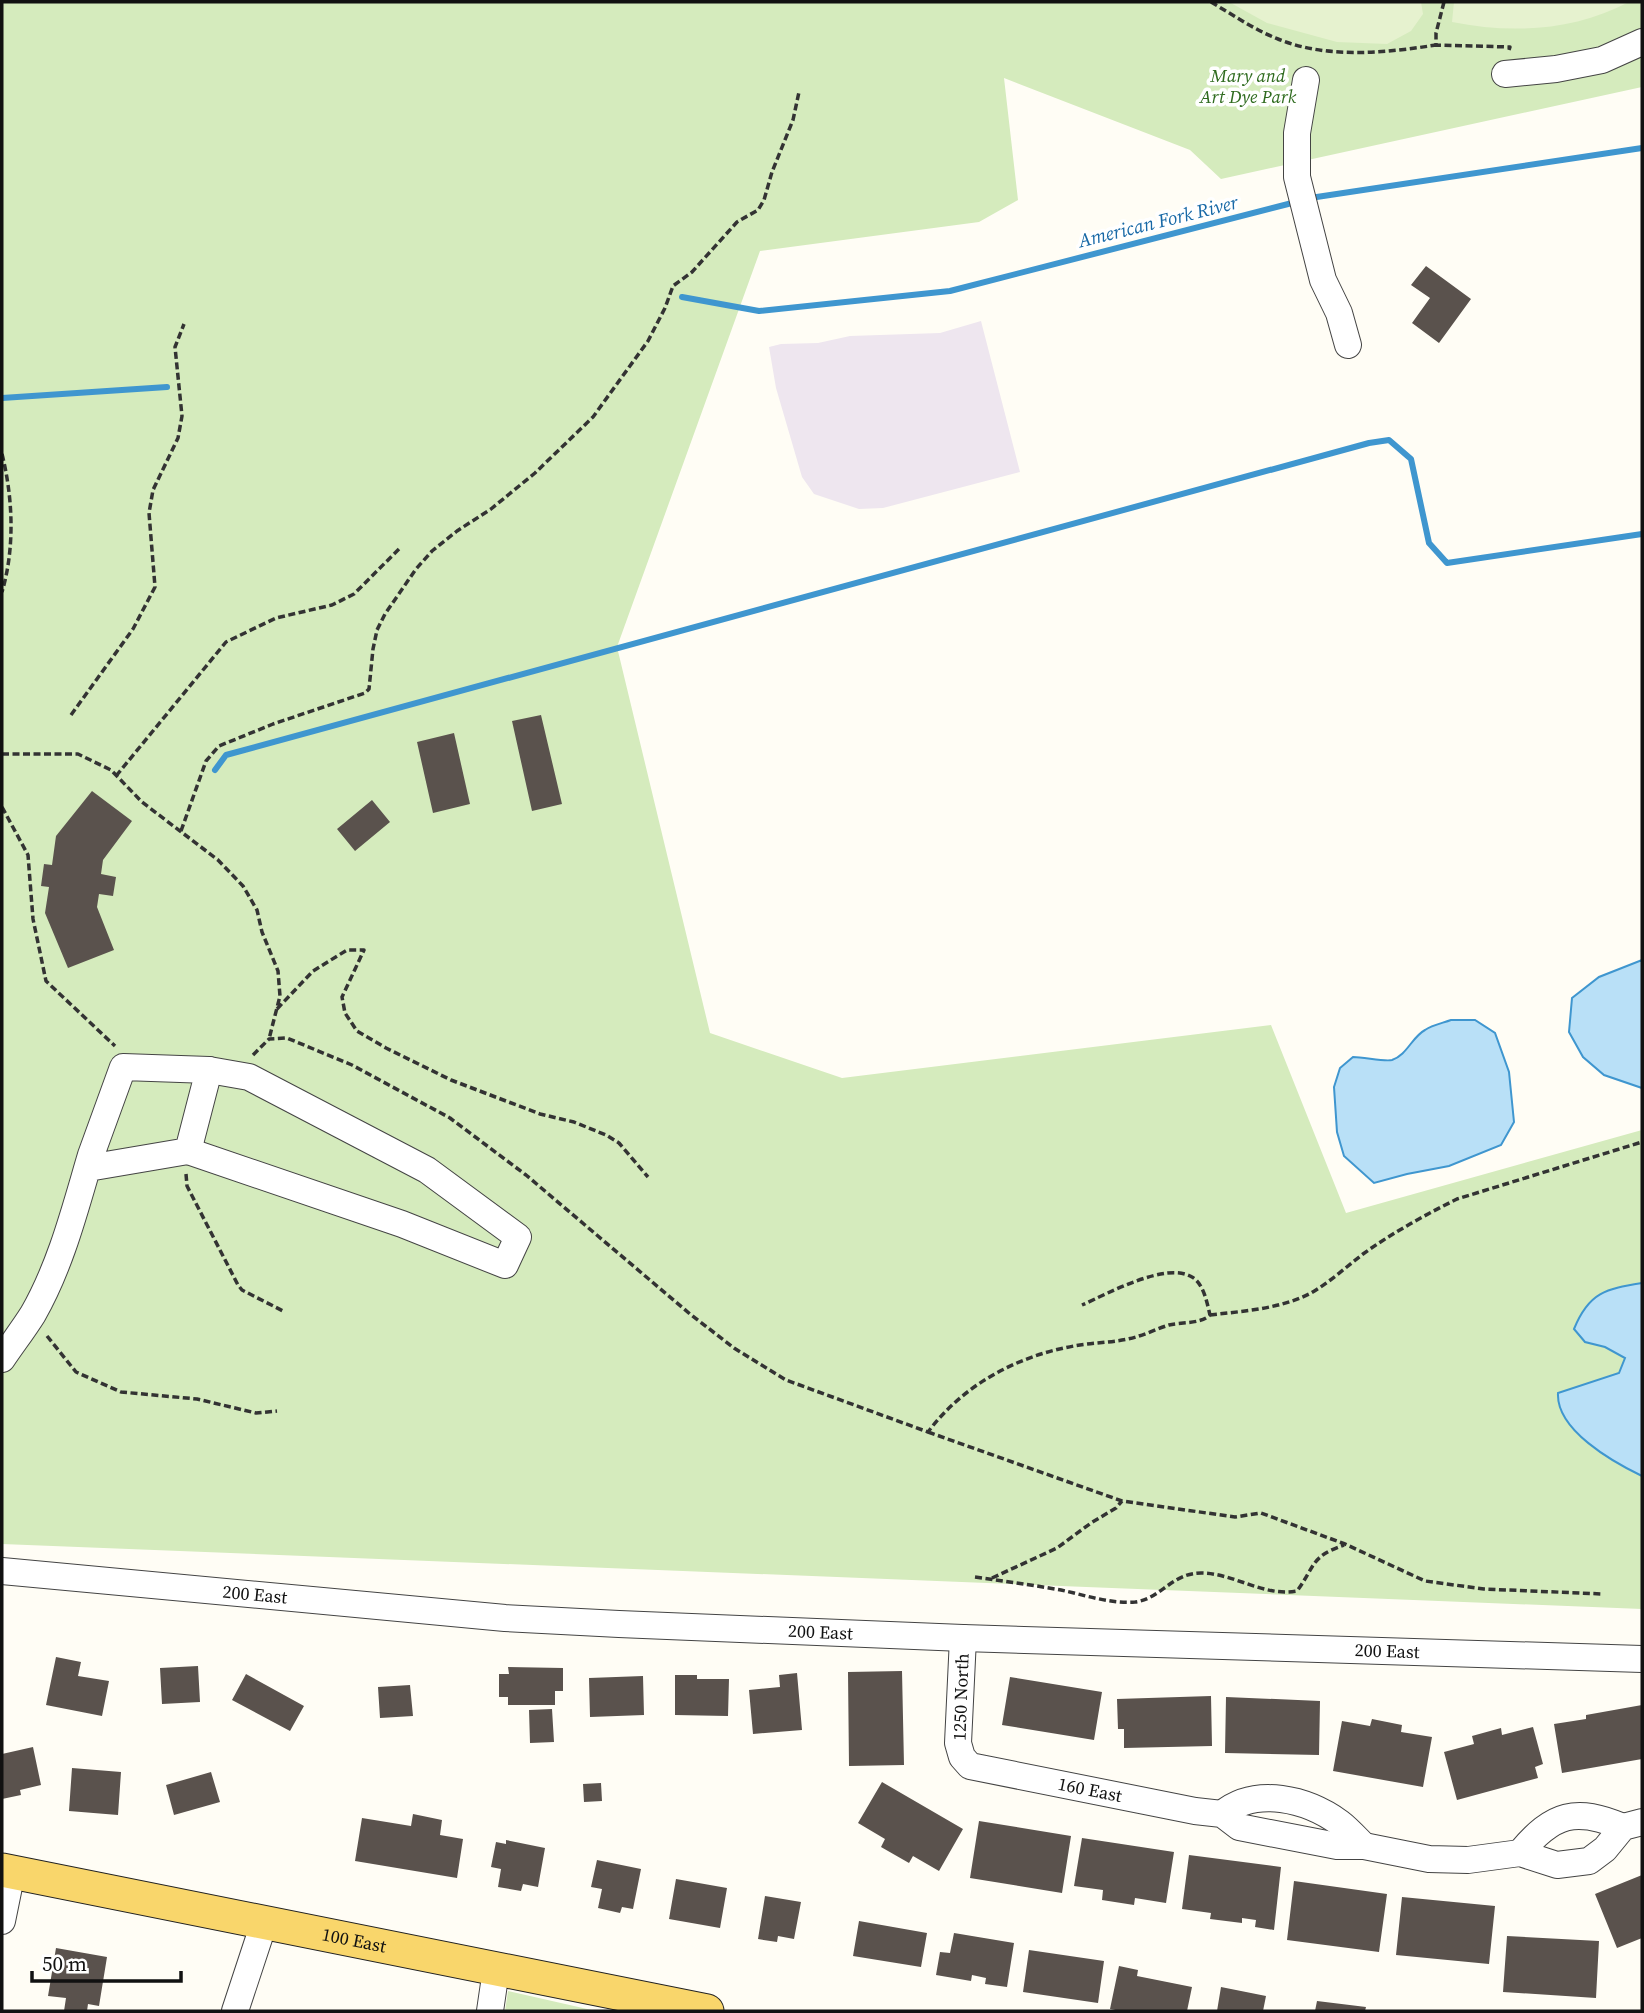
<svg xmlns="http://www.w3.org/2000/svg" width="1644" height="2013" viewBox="0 0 1644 2013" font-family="'Source Serif 4',serif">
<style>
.industrial{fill:#eee6ef}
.green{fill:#d5ebbd}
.pitch{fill:#e6f2cf}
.water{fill:#b9e0f7;stroke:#3f96cf;stroke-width:2}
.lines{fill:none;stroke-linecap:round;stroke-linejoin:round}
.stream{stroke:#3f96cf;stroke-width:6}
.building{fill:#5a524d}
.minor-casing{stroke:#444;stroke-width:28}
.major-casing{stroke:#222;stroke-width:35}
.path{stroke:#333;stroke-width:3.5;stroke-dasharray:7 3.5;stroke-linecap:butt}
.minor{stroke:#fff;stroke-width:26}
.major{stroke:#f9d66b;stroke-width:33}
.labels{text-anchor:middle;stroke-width:7;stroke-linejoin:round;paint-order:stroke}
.park-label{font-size:18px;font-style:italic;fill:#2f6b1f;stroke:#fff}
.street-label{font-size:18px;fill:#111;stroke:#fff}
.water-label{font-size:19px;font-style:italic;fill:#1768a6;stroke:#fff}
</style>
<rect width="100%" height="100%" fill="#fffdf5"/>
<path class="industrial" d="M 981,321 L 1020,472 L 883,508 L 859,509 L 814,494 L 802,477 L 776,388 L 769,347 L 781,344 L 818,343 L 850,336 L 940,333 Z"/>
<path class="green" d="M 2,2 L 1642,2 L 1642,87 L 1221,179 L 1190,150 L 1004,78 L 1018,200 L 979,222 L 760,251 L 617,647 L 710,1033 L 842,1078 L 1271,1025 L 1346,1213 L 1642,1130 L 1642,1609 L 2,1544 Z
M 508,1991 L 596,2011 L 505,2011 Z"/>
<path class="pitch" d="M 1229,2 L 1421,2 L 1423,14 L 1411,31 L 1387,44 L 1337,42 L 1267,23 Z
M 1454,2 L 1629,2 C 1574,31 1512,34 1452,22 Z"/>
<path class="water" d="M 1642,960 L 1642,1088 L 1604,1075 L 1583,1057 L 1569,1032 L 1572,998 L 1599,977 Z
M 1451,1020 L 1475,1020 L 1495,1033 L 1509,1072 L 1514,1122 L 1501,1145 L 1449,1166 L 1407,1174 L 1374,1183 L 1344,1156 L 1337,1132 L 1334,1087 L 1340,1068 L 1353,1057 C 1364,1057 1385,1062 1392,1060 C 1407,1055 1412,1037 1425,1030 C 1432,1025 1443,1023 1451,1020 Z
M 1642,1283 L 1642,1476 C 1613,1462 1556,1430 1558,1393 L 1619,1373 L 1625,1358 L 1605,1347 L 1585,1342 L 1574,1329 C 1589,1292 1606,1289 1642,1283 Z"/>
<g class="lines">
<path class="stream" d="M 1310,198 L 1642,148
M 682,297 L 759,311 L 950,291 L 1296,202
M 2,398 L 167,387
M 215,770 L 226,755 L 1369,443 L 1389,440 L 1411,459 L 1429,543 L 1447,563 L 1642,534"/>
</g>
<path class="building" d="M 1426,266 L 1471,299 L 1439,343 L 1412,323 L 1430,298 L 1411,285 Z
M 541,715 L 562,804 L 532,811 L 512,721 Z
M 454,733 L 470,804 L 433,813 L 417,742 Z
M 92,791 L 132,821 L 103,860 L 101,874 L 116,877 L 113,896 L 99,894 L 97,907 L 114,950 L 68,968 L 45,913 L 49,887 L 41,886 L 44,864 L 52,865 L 56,836 Z
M 372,800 L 390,822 L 355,851 L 337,829 Z
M 56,1657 L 81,1662 L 78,1676 L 109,1681 L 102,1716 L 46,1705 Z
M 198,1666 L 200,1702 L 162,1704 L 160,1668 Z
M 508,1667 L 563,1668 L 563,1691 L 555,1691 L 555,1705 L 508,1705 L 508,1697 L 499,1697 L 499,1674 L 509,1674 Z
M 902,1671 L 904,1765 L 849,1766 L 848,1672 Z
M 797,1673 L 802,1730 L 753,1734 L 749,1690 L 780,1687 L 779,1675 Z
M 246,1674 L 304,1706 L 290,1731 L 232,1700 Z
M 675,1675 L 697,1675 L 697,1679 L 729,1679 L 728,1716 L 675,1715 Z
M 643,1676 L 644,1715 L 590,1717 L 589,1678 Z
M 1010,1677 L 1102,1692 L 1094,1740 L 1002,1725 Z
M 410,1685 L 413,1716 L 380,1718 L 378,1687 Z
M 1211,1696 L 1212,1746 L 1124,1748 L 1124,1729 L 1118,1729 L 1117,1699 Z
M 1226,1697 L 1320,1701 L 1319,1755 L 1225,1753 Z
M 1642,1705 L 1642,1759 L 1562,1773 L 1554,1724 L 1586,1719 L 1586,1715 Z
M 552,1709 L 554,1742 L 530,1743 L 529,1710 Z
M 1372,1719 L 1402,1725 L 1401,1732 L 1432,1737 L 1423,1787 L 1333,1771 L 1342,1721 L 1370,1726 Z
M 1533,1727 L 1543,1764 L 1535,1767 L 1538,1778 L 1457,1800 L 1444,1752 L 1474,1744 L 1472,1736 L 1501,1728 L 1502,1735 Z
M 33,1747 L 41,1785 L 20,1790 L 21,1795 L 2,1799 L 2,1754 Z
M 72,1768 L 121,1772 L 118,1815 L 69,1811 Z
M 211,1772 L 220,1802 L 174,1815 L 166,1785 Z
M 882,1782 L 963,1829 L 939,1871 L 913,1856 L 909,1863 L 881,1847 L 885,1839 L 858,1823 Z
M 601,1783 L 602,1801 L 584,1802 L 583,1784 Z
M 413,1814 L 442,1820 L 440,1835 L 463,1839 L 457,1878 L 355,1861 L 362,1818 L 411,1826 Z
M 979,1821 L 1071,1836 L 1062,1893 L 970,1878 Z
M 1082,1838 L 1174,1852 L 1166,1903 L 1135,1898 L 1134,1905 L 1102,1900 L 1103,1890 L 1074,1886 Z
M 506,1840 L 545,1848 L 538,1887 L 523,1884 L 521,1891 L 498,1887 L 501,1869 L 491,1867 L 496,1842 L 506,1844 Z
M 1189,1855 L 1281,1867 L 1274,1930 L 1255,1927 L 1256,1920 L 1242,1918 L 1242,1923 L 1210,1919 L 1211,1913 L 1182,1909 Z
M 597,1860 L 641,1869 L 633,1909 L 622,1907 L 620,1913 L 598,1908 L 602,1889 L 591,1887 Z
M 1642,1875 L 1642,1938 L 1617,1948 L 1595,1894 Z
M 676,1879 L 727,1888 L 720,1928 L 669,1919 Z
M 1294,1881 L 1387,1894 L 1379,1952 L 1287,1940 Z
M 765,1896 L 801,1902 L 794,1939 L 778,1936 L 777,1942 L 758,1939 Z
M 1402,1897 L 1495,1906 L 1489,1964 L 1396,1955 Z
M 859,1921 L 927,1933 L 921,1967 L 853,1956 Z
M 954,1933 L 1014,1943 L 1007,1987 L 985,1984 L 986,1978 L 972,1975 L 971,1981 L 936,1975 L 940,1952 L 950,1953 Z
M 1507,1936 L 1599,1941 L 1596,1998 L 1503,1992 Z
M 56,1948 L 107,1957 L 99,2006 L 88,2004 L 87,2011 L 64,2011 L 66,1998 L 48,1996 Z
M 1029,1950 L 1104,1961 L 1098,2003 L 1023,1992 Z
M 1119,1966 L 1138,1970 L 1137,1976 L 1192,1987 L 1187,2011 L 1121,2011 L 1110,2009 Z
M 1221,1987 L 1266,1996 L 1263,2011 L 1217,2011 Z
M 1317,2001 L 1366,2007 L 1365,2011 L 1315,2011 Z"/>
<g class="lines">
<g class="minor-casing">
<g id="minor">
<path d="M 1505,74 L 1556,69 L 1602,60 L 1642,42"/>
<path d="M 1306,80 L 1297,133 L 1297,177 L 1323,280 L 1339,313 L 1348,345"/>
<path d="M 188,1151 L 402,1224 L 505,1265 L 518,1237 L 427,1170 L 249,1077 L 209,1070"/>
<path d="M 2,1359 C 12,1344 23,1330 33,1314 C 61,1265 75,1209 91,1155 L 123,1067 L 209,1070 L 188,1151 L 88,1168"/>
<path id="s1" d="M 2,1571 L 505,1618 L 619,1624 L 963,1638 L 1642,1659"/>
<path id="s2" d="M 963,1638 L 958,1743 L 962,1757 L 970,1766 L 1195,1811 L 1222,1814 L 1239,1827 L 1337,1846 L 1364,1846 L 1429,1859 L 1468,1860 L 1520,1853 L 1557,1865 L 1589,1861 L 1605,1849 L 1623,1827 L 1642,1822"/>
<path d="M 1222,1814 C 1256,1786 1307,1799 1340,1823 C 1348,1829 1356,1838 1364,1846"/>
<path d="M 1520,1853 C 1553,1813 1576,1807 1623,1827"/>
<path d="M 2,1921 L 12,1872"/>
<path d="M 235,2011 L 264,1923"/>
<path d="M 490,2011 L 496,1970"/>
</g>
</g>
<g class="major-casing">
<g id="major">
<path id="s3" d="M 2,1870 L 707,2011"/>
</g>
</g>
<path class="path" d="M 1211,2 C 1233,15 1255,30 1278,39 C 1327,59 1385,53 1436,45
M 1444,2 L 1436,33 L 1436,45 L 1510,47 L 1509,50
M 2,454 C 13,498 15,548 2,592
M 71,715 L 133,629 L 155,587 L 149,513 L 153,490 L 178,438 L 182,416 L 175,347 L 184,324
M 2,754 L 78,754 L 111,770 L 142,802 L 218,860 L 243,886 L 257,910 L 262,932 L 278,971 L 280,996 L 269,1039
M 116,776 L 226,642 L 276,618 L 332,605 L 354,594 L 401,547
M 2,807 L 28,855 L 33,919 L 46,981 L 115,1046
M 181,831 L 206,761 L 219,746 L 273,724 L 365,693 L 369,689 L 373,649 L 377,630 L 385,614 L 416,569 L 432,551 L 457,531 L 491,509 L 535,473 L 593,417 L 648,341 L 665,308 L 673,286 L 692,272 L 737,222 L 758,210 L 764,200 L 772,172 L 793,120 L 799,92
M 277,1009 L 313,971 L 347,950 L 364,950 L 342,997 L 345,1013 L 357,1031 L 386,1048 L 451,1080 L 540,1114 L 574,1122 L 606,1135 L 619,1143 L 648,1177
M 253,1055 L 269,1039 L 287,1038 L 352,1065 L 450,1118 L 526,1175 L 690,1314 L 734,1348 L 786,1380 L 928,1432 C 963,1385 1017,1356 1074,1346 C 1095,1342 1118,1343 1139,1336 C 1149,1333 1159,1328 1169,1325 C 1182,1322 1201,1324 1210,1315 C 1207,1303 1204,1284 1192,1277 C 1166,1261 1107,1294 1082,1305
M 186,1174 L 187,1186 L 238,1285 L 242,1290 L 283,1311
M 1210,1315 C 1244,1311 1280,1309 1311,1293 C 1330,1282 1346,1267 1363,1254 C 1392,1233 1425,1215 1457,1199 L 1642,1142
M 47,1336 L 76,1372 L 121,1392 L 197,1399 L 256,1413 L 277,1411
M 928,1432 L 1122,1501 L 1235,1517 L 1261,1513 L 1345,1544 L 1425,1581 L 1484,1589 L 1603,1594
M 975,1577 C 1004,1581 1032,1585 1061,1590 C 1084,1595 1111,1604 1135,1602 C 1161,1599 1172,1572 1203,1573 C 1235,1574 1264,1597 1297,1591 C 1316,1565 1310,1557 1344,1545
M 992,1578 L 1057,1548 L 1091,1523 L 1116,1508 L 1122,1501"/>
<use href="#minor" class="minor"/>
<use href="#major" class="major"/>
</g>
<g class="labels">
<g class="park-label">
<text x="1248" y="82">Mary and<tspan x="1248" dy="21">Art Dye Park</tspan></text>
</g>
<g class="street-label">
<text dy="6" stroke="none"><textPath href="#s1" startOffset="254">200 East</textPath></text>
<text dy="6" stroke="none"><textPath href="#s1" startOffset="821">200 East</textPath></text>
<text dy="6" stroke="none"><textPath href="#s1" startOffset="1388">200 East</textPath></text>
<text transform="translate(961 1697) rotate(-88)" y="6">1250 North</text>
<text dy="6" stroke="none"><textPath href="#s2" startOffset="254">160 East</textPath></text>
<text dy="6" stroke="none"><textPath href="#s3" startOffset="359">100 East</textPath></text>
</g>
<g class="water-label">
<text transform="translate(1158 221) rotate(-14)" y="7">American Fork River</text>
</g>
</g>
<rect width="1644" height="2013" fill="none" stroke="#111111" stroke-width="7"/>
<path d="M32 1971v10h149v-10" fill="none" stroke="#111111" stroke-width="3.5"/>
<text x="42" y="1971" font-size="21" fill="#111111" stroke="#ffffff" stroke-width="5" paint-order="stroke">50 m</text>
</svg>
